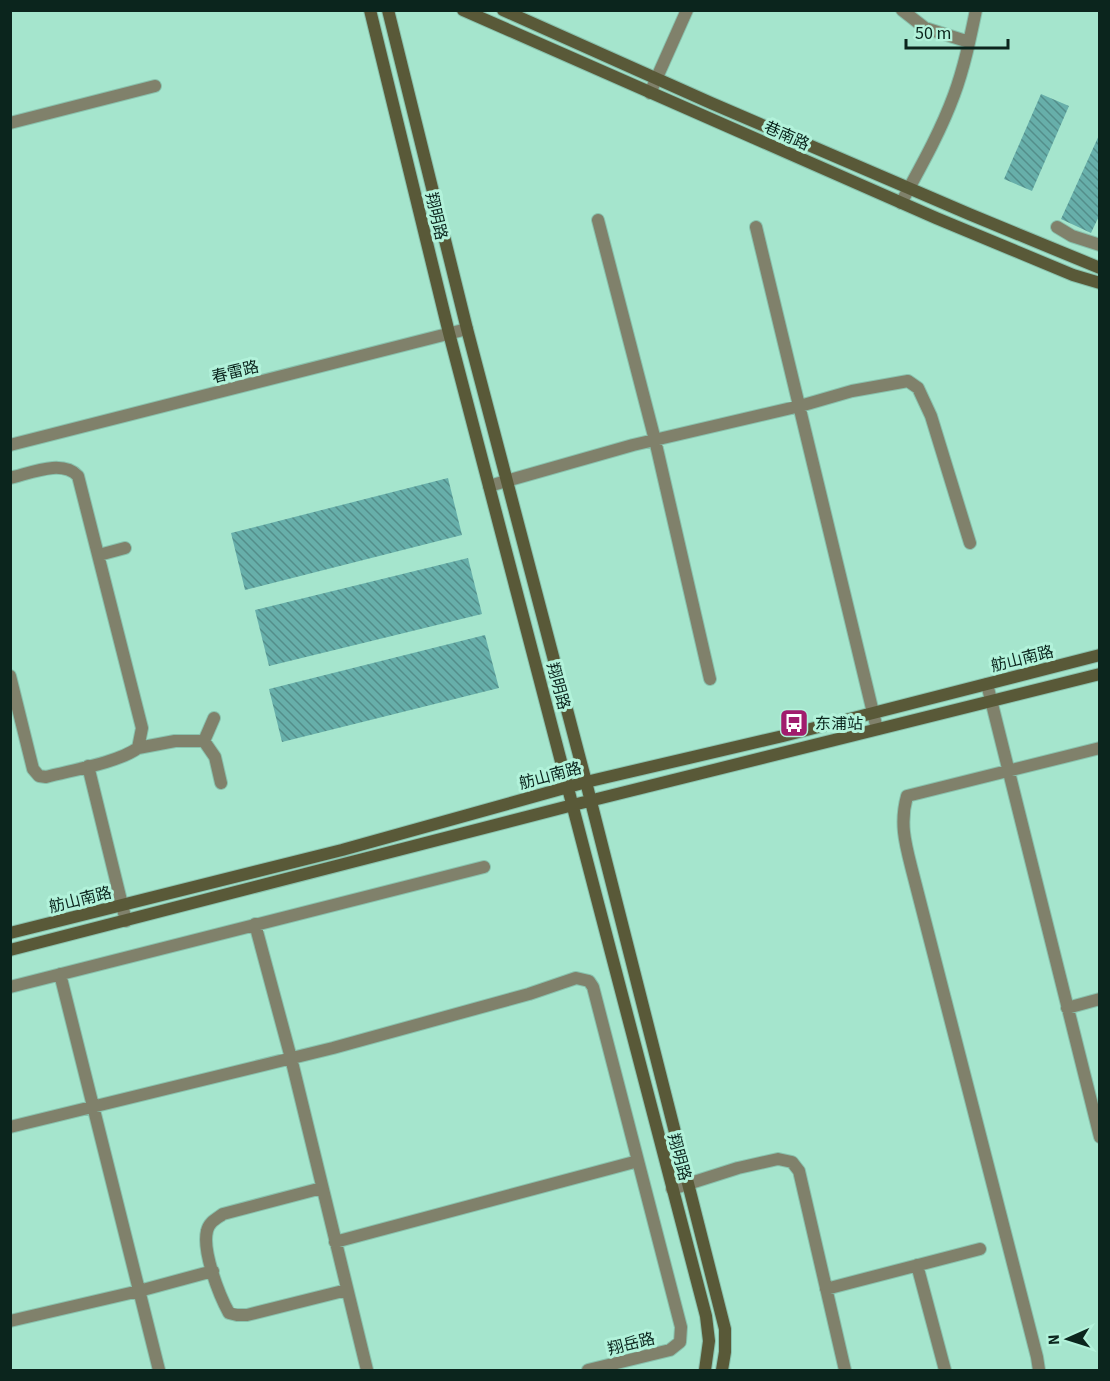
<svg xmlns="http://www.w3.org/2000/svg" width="1110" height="1381" viewBox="0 0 1110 1381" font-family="'Source Sans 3','Noto Sans SC',sans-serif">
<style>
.building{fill:url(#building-back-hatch)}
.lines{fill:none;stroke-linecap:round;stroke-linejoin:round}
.street-casing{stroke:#89c2ad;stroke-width:14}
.secondary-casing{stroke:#89c2ad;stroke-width:14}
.street{stroke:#80816b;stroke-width:12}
.secondary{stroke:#595938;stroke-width:12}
.labels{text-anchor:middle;stroke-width:6;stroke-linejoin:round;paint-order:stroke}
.street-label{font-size:16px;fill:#0b251d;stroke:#b2f2da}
.poi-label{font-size:16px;fill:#0b251d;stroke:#b2f2da;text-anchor:start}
</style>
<defs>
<pattern id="building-back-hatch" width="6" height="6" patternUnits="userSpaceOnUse" patternTransform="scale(1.5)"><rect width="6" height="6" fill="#67afaa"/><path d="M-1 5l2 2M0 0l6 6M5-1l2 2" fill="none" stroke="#538e8a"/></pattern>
</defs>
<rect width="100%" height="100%" fill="#a5e5cd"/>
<path class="building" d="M 1041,94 L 1069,106 L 1032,191 L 1004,179 Z
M 1100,133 L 1100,214 L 1091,233 L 1061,219 Z
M 448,478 L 462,535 L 245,590 L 231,533 Z
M 468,558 L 482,614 L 269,666 L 255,610 Z
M 485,635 L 499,688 L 282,742 L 269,689 Z"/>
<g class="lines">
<g class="street-casing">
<path id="street" d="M 902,10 L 925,28 L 969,42
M 650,93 L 687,10
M 10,123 L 155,86
M 901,203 C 920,168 940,133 954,95 C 964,68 970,39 976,10
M 598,220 L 655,440 L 710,679
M 756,227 L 877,729
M 1057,227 L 1072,236 L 1100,245
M 10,445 L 467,329
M 10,478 C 31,473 62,459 78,476 L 142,728 L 138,748 C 117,763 72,770 46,777 L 39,776 L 33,769 L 10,676
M 489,486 L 633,445 L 800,406 L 852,391 L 908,381 L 918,388 L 931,416 L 970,543
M 99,555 L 125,548
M 987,684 L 1100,1137
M 204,741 L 214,718
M 138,748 L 175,741 L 204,741 L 215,757 L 221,783
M 88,766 L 126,921
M 255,924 L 291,1058 L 367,1370
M 60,974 L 159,1370
M 10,987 L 484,867
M 1067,1008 L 1100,999
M 10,1127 L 333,1048 L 529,994 L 576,978 L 589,981 L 593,987 L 681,1327 L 680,1342 L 670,1350 L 588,1370
M 322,1188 L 223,1214 C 216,1219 209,1222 207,1231 C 202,1251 219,1295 229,1313 L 237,1315 L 247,1315 L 347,1290
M 672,1189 L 738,1168 L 778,1159 L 792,1162 L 799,1171 L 845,1370
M 335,1242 L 638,1161
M 917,1265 L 945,1370
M 826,1289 L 980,1249
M 10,1321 L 139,1291 L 213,1271
M 1039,1370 L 1037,1357 L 913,874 C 906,846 899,825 907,796 L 1100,748"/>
</g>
<g class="secondary-casing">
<path id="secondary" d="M 370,10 L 449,333 L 706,1316 L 709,1341 L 705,1370
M 388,10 L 467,329 L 586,782 L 725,1329 L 725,1352 L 722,1370
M 463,10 L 936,218 L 1073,275 L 1100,283
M 503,10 L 711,103 L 969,214 L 1100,268
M 10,933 L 342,850 L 586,782 L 783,736 L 1100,655
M 10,950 L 573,805 L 1100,674"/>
</g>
<use href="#street" class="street"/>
<use href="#secondary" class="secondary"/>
</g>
<defs>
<g id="bus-square" transform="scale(1.5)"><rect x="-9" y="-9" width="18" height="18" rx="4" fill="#a11d6d" stroke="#b2f2da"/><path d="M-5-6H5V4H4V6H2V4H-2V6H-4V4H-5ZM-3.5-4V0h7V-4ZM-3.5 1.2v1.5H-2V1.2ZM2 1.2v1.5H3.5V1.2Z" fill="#fff"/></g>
</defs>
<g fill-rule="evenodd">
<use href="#bus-square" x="794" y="723"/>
</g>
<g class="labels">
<g class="street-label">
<text transform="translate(787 135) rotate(24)" y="6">巷南路</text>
<text transform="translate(437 216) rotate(77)" y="6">翔明路</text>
<text transform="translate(235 371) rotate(-14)" y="6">春雷路</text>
<text transform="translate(1022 658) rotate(-14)" y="6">舫山南路</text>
<text transform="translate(559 686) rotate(75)" y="6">翔明路</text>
<text transform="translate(550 775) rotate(-15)" y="6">舫山南路</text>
<text transform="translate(80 899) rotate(-14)" y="6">舫山南路</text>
<text transform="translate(680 1157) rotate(75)" y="6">翔明路</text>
<text transform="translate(631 1343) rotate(-14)" y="6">翔岳路</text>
</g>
<g class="poi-label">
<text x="815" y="729">东浦站</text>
</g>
</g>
<rect width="1110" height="1381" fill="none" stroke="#0b251d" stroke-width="24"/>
<g transform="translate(1068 1339) rotate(267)" stroke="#b2f2da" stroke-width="4.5" paint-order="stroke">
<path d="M0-4.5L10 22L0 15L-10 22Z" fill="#0b251d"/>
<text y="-9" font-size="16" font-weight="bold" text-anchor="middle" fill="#0b251d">N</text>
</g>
<path d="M906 39v9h102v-9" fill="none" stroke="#0b251d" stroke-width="3"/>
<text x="915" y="39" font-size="18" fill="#0b251d" stroke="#b2f2da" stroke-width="4.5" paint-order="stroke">50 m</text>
</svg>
